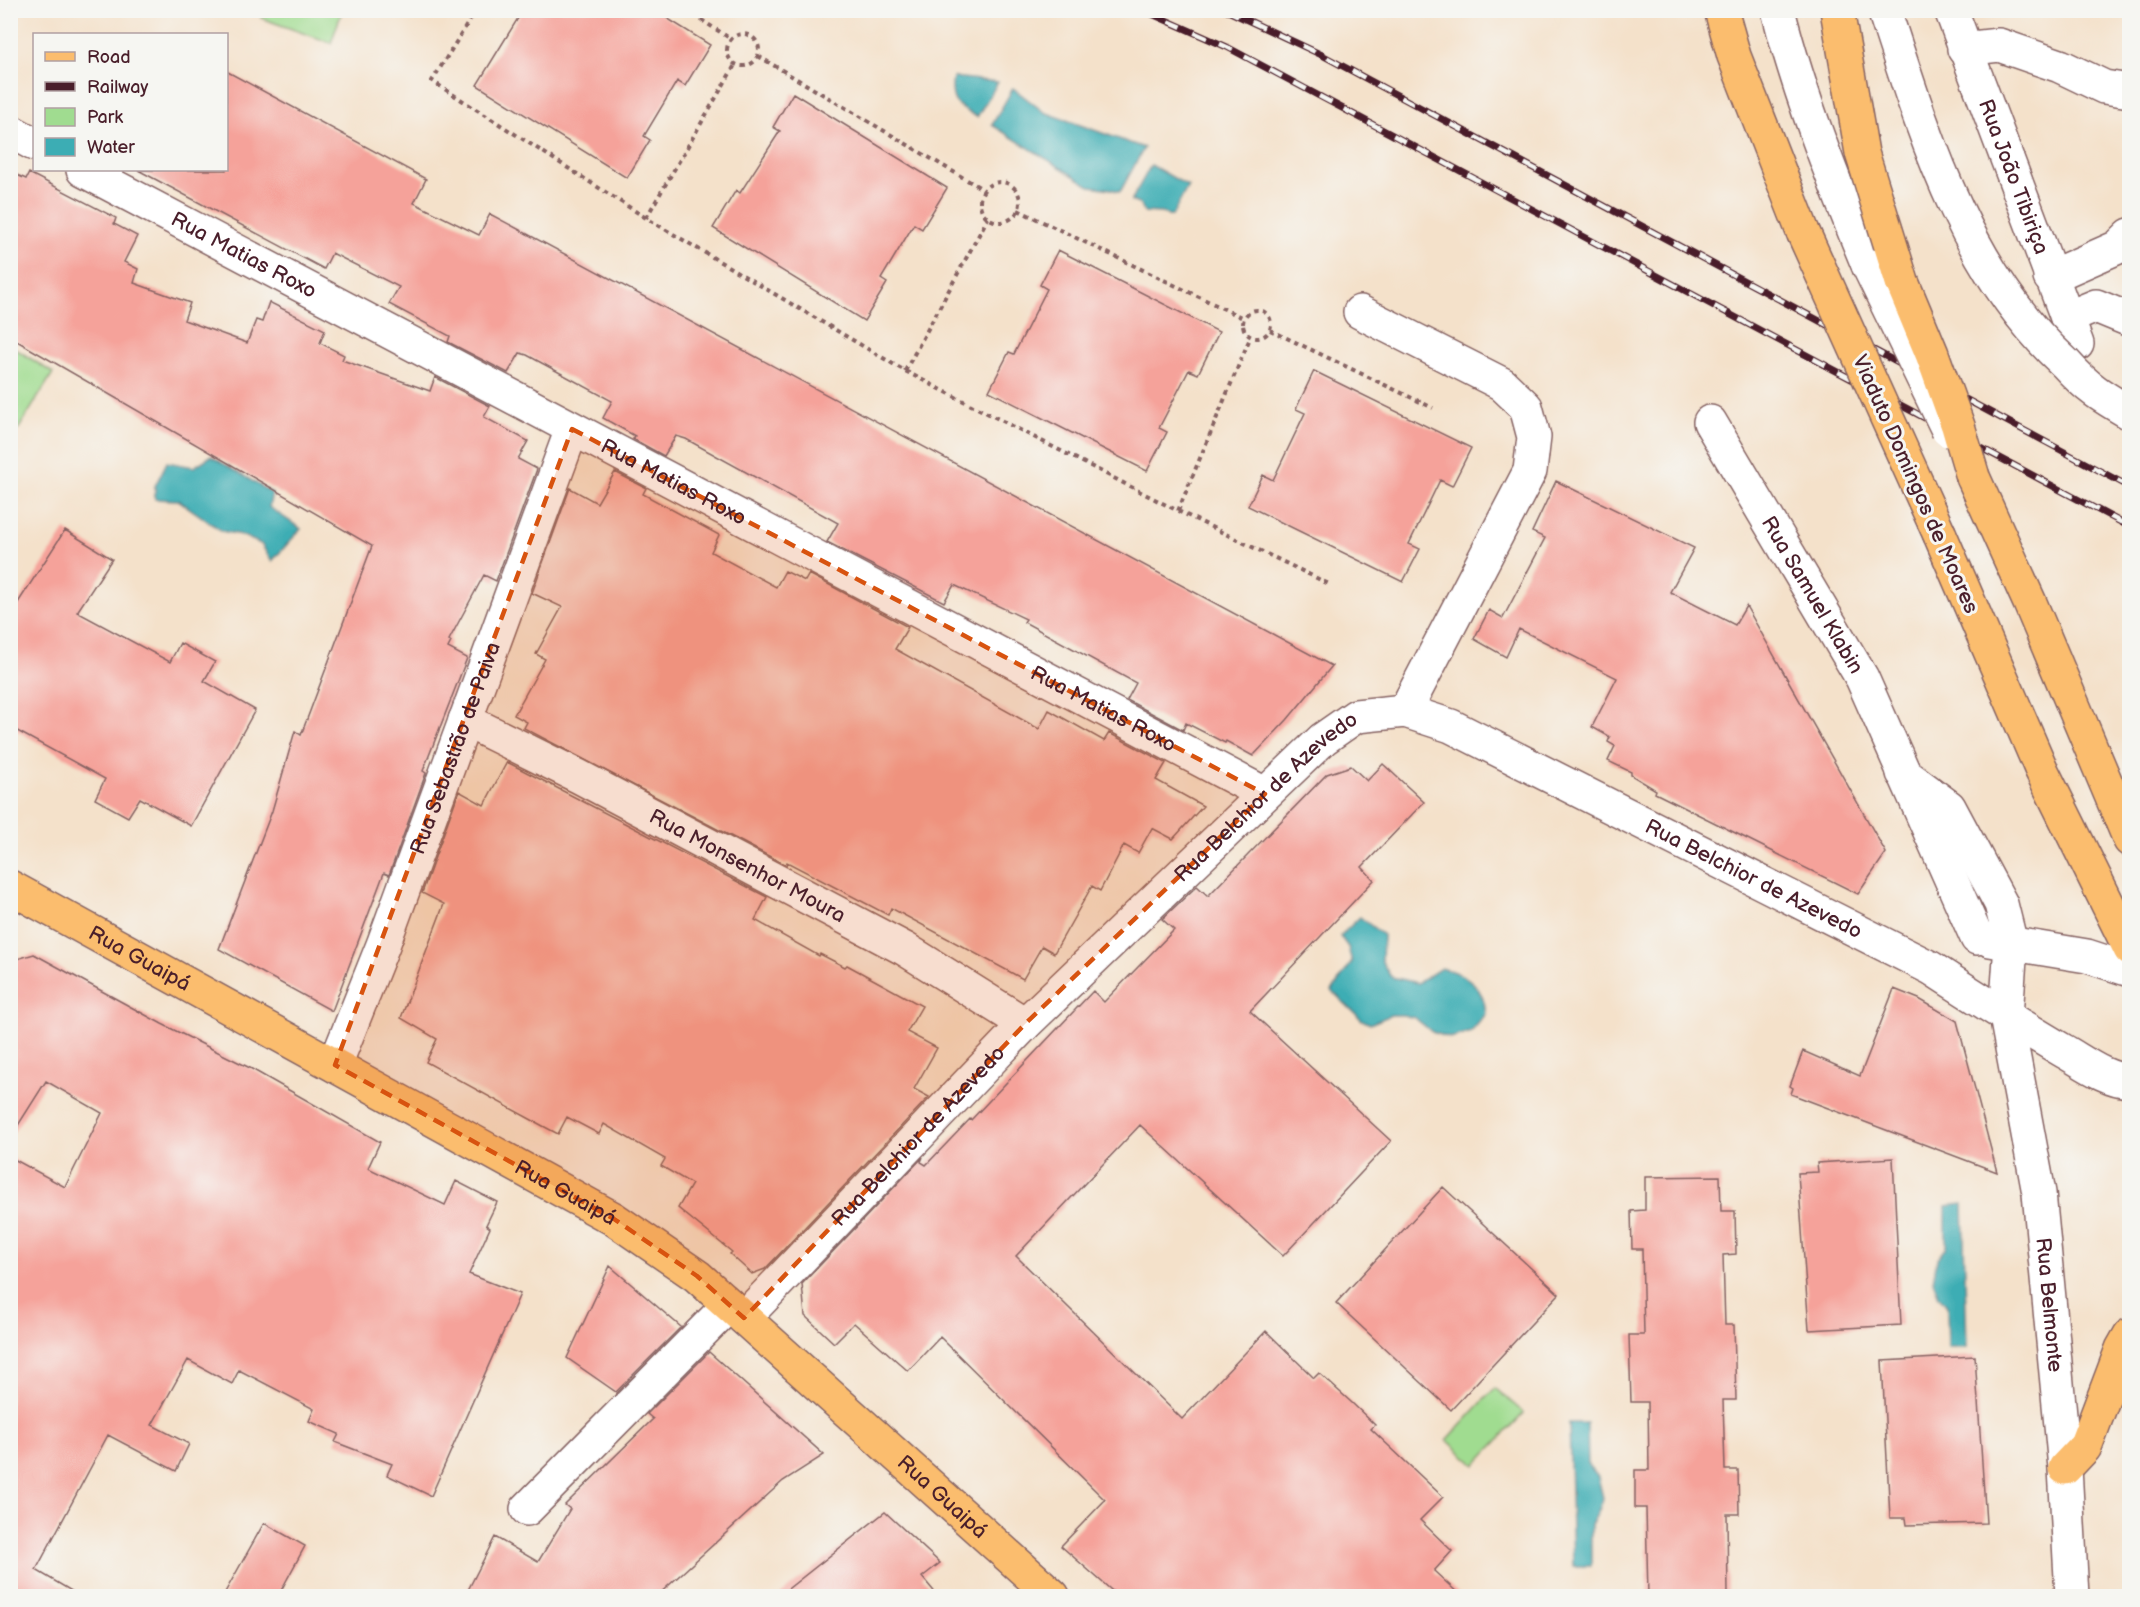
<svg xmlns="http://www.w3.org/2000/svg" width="2140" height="1607" viewBox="0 0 2140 1607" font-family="'Balsamiq Sans',sans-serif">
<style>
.green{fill:#a0dc90;stroke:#757e5e;stroke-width:1.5}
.water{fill:#3cadb4;stroke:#436670;stroke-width:1.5}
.building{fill:#f5a29a}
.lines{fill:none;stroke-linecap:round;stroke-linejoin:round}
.minor-casing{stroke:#866363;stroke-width:36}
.major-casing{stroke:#866363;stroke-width:36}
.path{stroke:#866363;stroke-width:4;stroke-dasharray:4.5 4.5;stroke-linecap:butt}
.minor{stroke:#fff;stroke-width:33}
.major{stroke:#fbbd6e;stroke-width:33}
.rail-casing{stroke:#4a1f2b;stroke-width:7}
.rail{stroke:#f6f6f2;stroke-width:4.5;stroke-dasharray:14;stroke-linecap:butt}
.minor-bridge-casing{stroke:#866363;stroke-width:36;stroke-linecap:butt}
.major-bridge-casing{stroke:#866363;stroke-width:36;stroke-linecap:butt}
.minor-bridge{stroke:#fff;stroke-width:33}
.major-bridge{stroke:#fbbd6e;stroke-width:33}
.marked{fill:#d8530f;fill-opacity:0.2;stroke:#d8530f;stroke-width:4.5;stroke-dasharray:12 8;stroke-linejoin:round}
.labels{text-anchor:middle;stroke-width:6;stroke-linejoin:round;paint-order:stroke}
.street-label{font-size:21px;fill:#4a1f2b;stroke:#f6f6f2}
</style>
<rect width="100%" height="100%" fill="#f6f6f2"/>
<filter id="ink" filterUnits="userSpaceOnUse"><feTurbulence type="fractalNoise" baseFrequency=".0167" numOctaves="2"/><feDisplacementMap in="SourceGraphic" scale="12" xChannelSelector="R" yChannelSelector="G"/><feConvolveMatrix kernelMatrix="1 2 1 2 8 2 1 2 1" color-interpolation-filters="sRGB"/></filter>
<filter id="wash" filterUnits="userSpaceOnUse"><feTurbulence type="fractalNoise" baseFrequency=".008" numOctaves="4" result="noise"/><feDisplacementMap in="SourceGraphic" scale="24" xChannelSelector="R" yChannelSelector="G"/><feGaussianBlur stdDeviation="1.35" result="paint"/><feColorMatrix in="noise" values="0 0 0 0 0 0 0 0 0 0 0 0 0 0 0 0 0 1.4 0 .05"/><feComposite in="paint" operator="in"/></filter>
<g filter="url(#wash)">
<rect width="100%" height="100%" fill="#f4e1ca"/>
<path class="green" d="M 263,11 L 263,10 L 342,11 L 331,43 L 261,18 Z
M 11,346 L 53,373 L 18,430 L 11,425 Z
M 1495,1388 L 1524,1413 L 1475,1465 L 1447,1440 Z"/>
<path class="water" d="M 953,77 L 998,82 L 977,117 C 957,106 949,103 953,77 Z
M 1013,88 L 1044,112 L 1144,148 L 1120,192 L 1111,189 L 1090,186 L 992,125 Z
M 1151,165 L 1188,186 L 1172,216 L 1161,213 L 1144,212 L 1141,205 L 1131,201 Z
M 211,456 L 272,493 L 269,507 L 301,529 L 272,561 L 261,544 L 241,535 L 222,531 L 178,500 L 155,499 L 155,486 L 167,462 L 194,467 Z
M 1360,917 L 1383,935 L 1382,962 L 1391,977 L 1418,983 L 1441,968 C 1467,974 1484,985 1486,1014 L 1471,1032 L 1450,1038 L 1432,1032 L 1415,1018 L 1403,1015 L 1391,1015 L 1370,1024 L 1362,1020 L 1332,991 L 1352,962 L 1348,947 L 1340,936 Z
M 1963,1204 L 1967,1348 L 1948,1348 L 1947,1306 L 1939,1296 L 1933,1281 L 1937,1259 L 1946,1247 L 1946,1206 Z
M 1569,1423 L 1587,1423 L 1588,1465 L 1598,1477 L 1603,1498 L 1598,1513 L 1591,1524 L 1591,1566 L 1573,1566 Z"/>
<g id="blocks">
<path class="building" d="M 523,10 L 654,10 L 710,45 L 685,86 L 677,81 L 644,136 L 650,140 L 627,178 L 477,85 Z
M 226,71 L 426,179 L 414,203 L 479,235 L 490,214 L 1332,666 L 1287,720 L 1253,756 L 1226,741 L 1225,743 L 1186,723 L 1183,730 L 1127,700 L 1136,683 L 1024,622 L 1026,619 L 954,585 L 944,602 L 827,542 L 838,523 L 686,439 L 676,436 L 664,456 L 633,439 L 635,436 L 603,418 L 612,401 L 527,355 L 520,353 L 508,373 L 448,342 L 450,336 L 389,304 L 399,287 L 332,253 L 324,269 L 138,170 L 226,170 Z
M 793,93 L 947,188 L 922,229 L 914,224 L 881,279 L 887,283 L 864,321 L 713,228 L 736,190 L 740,193 L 780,131 L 773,127 Z
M 10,172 L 26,179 L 29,173 L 116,218 L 114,224 L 137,236 L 124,262 L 138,269 L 134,283 L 190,303 L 184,320 L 247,343 L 256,320 L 262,322 L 269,302 L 325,330 L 320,343 L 344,355 L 342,360 L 430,391 L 435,377 L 490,406 L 484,417 L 528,441 L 518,459 L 537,469 L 496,581 L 484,575 L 449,640 L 451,642 L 448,648 L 467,658 L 423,771 L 426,773 L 389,875 L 384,873 L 332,1011 L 219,949 L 272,811 L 295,731 L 301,735 L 372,546 L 10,337 Z
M 1058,250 L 1219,332 L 1198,374 L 1189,370 L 1159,428 L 1167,432 L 1147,471 L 989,391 L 1009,352 L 1014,354 L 1047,289 L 1040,285 Z
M 1314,371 L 1471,448 L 1452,486 L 1440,480 L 1409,544 L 1420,549 L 1403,582 L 1248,506 L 1263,475 L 1273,480 L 1305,413 L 1296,409 Z
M 615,472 L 646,488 L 643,494 L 719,535 L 711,552 L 776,587 L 785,571 L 805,581 L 809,574 L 908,627 L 895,649 L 1039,729 L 1049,710 L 1104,741 L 1109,733 L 1166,763 L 1156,780 L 1203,806 L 1173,839 L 1152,828 L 1138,853 L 1124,845 L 1100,891 L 1092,886 L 1054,953 L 1042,946 L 1023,979 L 891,908 L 888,915 L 787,862 L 786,865 L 524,728 L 527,722 L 514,715 L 545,659 L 536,654 L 562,607 L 532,593 L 570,488 L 597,503 Z
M 1556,481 L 1694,548 L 1670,592 L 1735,625 L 1746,606 L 1886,853 L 1858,894 L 1655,793 L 1656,790 L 1631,775 L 1631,772 L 1608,761 L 1615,746 L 1608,742 L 1610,737 L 1592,727 L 1617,678 L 1519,629 L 1506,657 L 1474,639 L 1489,610 L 1503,618 L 1545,538 L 1532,532 Z
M 65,530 L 112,559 L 77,612 L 170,662 L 180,643 L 215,662 L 204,681 L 255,710 L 191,826 L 140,798 L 128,817 L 95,799 L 105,779 L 10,727 L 10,615 Z
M 507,762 L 767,897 L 755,920 L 819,956 L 820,954 L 845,967 L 847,965 L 922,1006 L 907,1032 L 937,1048 L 914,1089 L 929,1097 L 765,1269 L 752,1274 L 730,1254 L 732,1252 L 678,1208 L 692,1184 L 661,1166 L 665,1159 L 604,1124 L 599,1134 L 567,1117 L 558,1134 L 543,1126 L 426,1062 L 437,1039 L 401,1018 L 444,904 L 422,893 L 459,791 L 484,805 Z
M 1383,764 L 1424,802 L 1362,867 L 1374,880 L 1250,1011 L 1391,1141 L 1283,1256 L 1140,1125 L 1016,1256 L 1182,1419 L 1266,1331 L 1314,1378 L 1319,1373 L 1351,1402 L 1375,1425 L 1371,1429 L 1443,1497 L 1420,1520 L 1452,1551 L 1434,1571 L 1461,1596 L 1118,1596 L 1061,1546 L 1105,1500 L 940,1337 L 908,1371 L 854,1323 L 834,1343 L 805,1316 L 802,1284 L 923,1157 L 921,1162 L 926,1165 L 970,1119 L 971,1120 L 1093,991 L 1104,1002 L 1174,930 L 1162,919 L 1197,886 L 1208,896 L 1327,774 L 1351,766 L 1367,781 Z
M 34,954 L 162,1024 L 250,1068 L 380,1142 L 368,1168 L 445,1205 L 456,1181 L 497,1202 L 486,1225 L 490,1228 L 469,1274 L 520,1294 L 431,1496 L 387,1475 L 392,1464 L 335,1442 L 339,1434 L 309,1421 L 314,1409 L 239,1370 L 232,1384 L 188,1360 L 152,1425 L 189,1444 L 176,1471 L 108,1435 L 36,1570 L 80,1596 L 10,1596 L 10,1157 L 65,1187 L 102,1113 L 46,1081 L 10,1138 L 10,961 Z
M 1894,989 L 1919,999 L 1957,1021 L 1997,1172 L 1791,1094 L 1793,1088 L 1790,1086 L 1803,1051 L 1860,1076 Z
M 1893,1158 L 1901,1325 L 1809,1330 L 1798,1173 L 1818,1172 L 1817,1163 Z
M 1720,1176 L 1721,1211 L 1735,1211 L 1736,1254 L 1723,1255 L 1725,1325 L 1734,1325 L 1736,1400 L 1723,1400 L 1725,1470 L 1738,1470 L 1739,1514 L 1727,1514 L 1728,1596 L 1648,1596 L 1646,1508 L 1635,1508 L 1635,1470 L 1649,1470 L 1648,1402 L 1631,1402 L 1629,1335 L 1644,1335 L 1642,1249 L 1632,1249 L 1631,1211 L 1645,1210 L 1645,1177 Z
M 1443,1187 L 1559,1294 L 1451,1410 L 1336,1303 Z
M 610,1266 L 681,1327 L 616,1392 L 567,1358 Z
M 709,1352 L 824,1455 L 783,1481 L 657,1596 L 465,1596 L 495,1537 L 538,1562 L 570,1509 L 565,1505 L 653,1419 L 647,1414 Z
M 1975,1356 L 1986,1523 L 1907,1525 L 1906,1518 L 1890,1518 L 1882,1361 Z
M 885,1512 L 940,1563 L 922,1577 L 938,1596 L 779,1596 Z
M 264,1523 L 305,1546 L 278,1596 L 223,1596 Z"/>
</g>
</g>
<g filter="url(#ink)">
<use href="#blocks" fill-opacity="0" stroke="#866363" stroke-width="1.5"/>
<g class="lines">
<g class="minor-casing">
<g id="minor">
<path d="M 1778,10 C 1800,97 1834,182 1868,265"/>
<path id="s1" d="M 1951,10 L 2077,344"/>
<path d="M 1964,49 L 1999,45 L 2060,66 L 2104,87 L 2130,91"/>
<path d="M 10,131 L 34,144"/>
<path id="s2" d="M 83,170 L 1265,794"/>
<path d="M 2050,277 L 2118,247 L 2130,235"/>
<path d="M 1360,312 L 1502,384 L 1526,407 L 1534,437 L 1530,471 L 1405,711"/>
<path d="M 2067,318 L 2096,306 L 2130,320"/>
<path id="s3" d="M 1710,422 L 1862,678 L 1977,938"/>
<path id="s4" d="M 465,720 L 578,776 L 905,949 L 1025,1024"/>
<path id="s5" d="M 1903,773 L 1949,807 L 2001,904 L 2011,944 L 2006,1016 L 2039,1193 L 2065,1468 L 2072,1596"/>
<path d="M 1990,940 L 2087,956 L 2130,970"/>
<path id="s6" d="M 335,1065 L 383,945 L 572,429"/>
<path id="s7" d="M 744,1318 L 1025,1024 L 1323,739 L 1356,716 L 1405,711 L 1451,726 L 1931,968 C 1974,996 2018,1024 2062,1050 C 2082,1061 2106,1080 2130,1081"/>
<path d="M 527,1509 L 729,1305"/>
</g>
</g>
<g class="major-casing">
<g id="major">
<path d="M 1721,10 L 1734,56 L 1803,232"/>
<path d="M 1973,477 L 2030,603 L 2130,840"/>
<path d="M 1940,535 L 2042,771 L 2130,949"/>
<path id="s8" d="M 10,887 L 614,1219 L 697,1276 L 1053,1596"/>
<path d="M 2065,1468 L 2085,1447 L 2122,1349 L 2130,1335"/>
</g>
</g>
<path class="path" d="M 476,10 L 432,81 L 646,218 L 905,371 L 1178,511 L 1331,585
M 686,10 L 731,39
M727 50a16 16 0 1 1 32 0a16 16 0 1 1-32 0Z
M 758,56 L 984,190
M980 202a20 20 0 1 1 40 0a20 20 0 1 1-40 0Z
M 1018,210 L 1243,318
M 646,218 L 735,65
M1243 324a14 14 0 1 1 28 0a14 14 0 1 1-28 0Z
M 1270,330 L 1433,408
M 905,371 L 988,218
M 1178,511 L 1250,338"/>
<use href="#minor" class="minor"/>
<use href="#major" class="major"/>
<g class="rail-casing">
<path id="rail" d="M 1143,10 L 1227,47 L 2130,527
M 1226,10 L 1322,55 L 2130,487"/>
</g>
<use href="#rail" class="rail"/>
<g class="minor-bridge-casing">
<path id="minor-bridge" d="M 1884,10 C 1925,136 1965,271 2065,363 C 2074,373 2084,383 2095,391 C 2106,399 2118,406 2130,413
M 1868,265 L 1948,430"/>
</g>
<g class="major-bridge-casing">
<path id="major-bridge" d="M 1837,10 L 1862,153 L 1902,282 L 1932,354 L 1958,426 L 1973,477
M 1803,232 L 1940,535"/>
</g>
<use href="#minor-bridge" class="minor-bridge"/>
<use href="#major-bridge" class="major-bridge"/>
</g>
</g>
<path class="marked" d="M 572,429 L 1265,794 L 1025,1024 L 744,1318 L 697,1276 L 614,1219 L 335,1065 Z"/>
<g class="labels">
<g class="street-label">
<text dy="7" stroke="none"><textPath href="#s1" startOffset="178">Rua João Tibiriça</textPath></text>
<text dy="7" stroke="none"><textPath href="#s2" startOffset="182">Rua Matias Roxo</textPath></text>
<text dy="7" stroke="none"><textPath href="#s2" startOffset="668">Rua Matias Roxo</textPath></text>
<text transform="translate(1916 484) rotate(66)" y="7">Viaduto Domingos de Moares</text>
<text dy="7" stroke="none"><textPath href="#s3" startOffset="201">Rua Samuel Klabin</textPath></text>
<text dy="7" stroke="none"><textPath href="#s2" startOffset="1154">Rua Matias Roxo</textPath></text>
<text dy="7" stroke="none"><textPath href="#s6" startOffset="339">Rua Sebastião de Paiva</textPath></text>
<text dy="7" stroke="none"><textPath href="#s7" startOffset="738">Rua Belchior de Azevedo</textPath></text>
<text dy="7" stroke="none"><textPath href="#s4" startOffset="318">Rua Monsenhor Moura</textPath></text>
<text dy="7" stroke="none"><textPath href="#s7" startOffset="1296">Rua Belchior de Azevedo</textPath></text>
<text dy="7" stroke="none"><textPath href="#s8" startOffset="148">Rua Guaipá</textPath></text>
<text dy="7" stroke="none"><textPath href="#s7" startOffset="252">Rua Belchior de Azevedo</textPath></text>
<text dy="7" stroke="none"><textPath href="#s8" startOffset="634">Rua Guaipá</textPath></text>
<text dy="7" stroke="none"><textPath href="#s5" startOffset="573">Rua Belmonte</textPath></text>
<text dy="7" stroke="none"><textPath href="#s8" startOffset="1120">Rua Guaipá</textPath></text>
</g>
</g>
<rect width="2140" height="1607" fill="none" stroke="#f6f6f2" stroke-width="36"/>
<rect x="33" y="33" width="195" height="138" fill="#f6f6f2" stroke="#b1a0a2" stroke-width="1.5"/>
<rect x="45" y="52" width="30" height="9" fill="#fbbd6e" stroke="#b1a0a2" stroke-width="1.5"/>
<text x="87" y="63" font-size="18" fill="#4a1f2b">Road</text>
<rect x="45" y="82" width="30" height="9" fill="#4a1f2b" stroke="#b1a0a2" stroke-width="1.5"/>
<text x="87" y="93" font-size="18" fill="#4a1f2b">Railway</text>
<rect x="45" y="108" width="30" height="18" fill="#a0dc90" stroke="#b1a0a2" stroke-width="1.5"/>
<text x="87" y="123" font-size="18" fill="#4a1f2b">Park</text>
<rect x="45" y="138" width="30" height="18" fill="#3cadb4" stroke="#b1a0a2" stroke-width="1.5"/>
<text x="87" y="153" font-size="18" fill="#4a1f2b">Water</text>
</svg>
